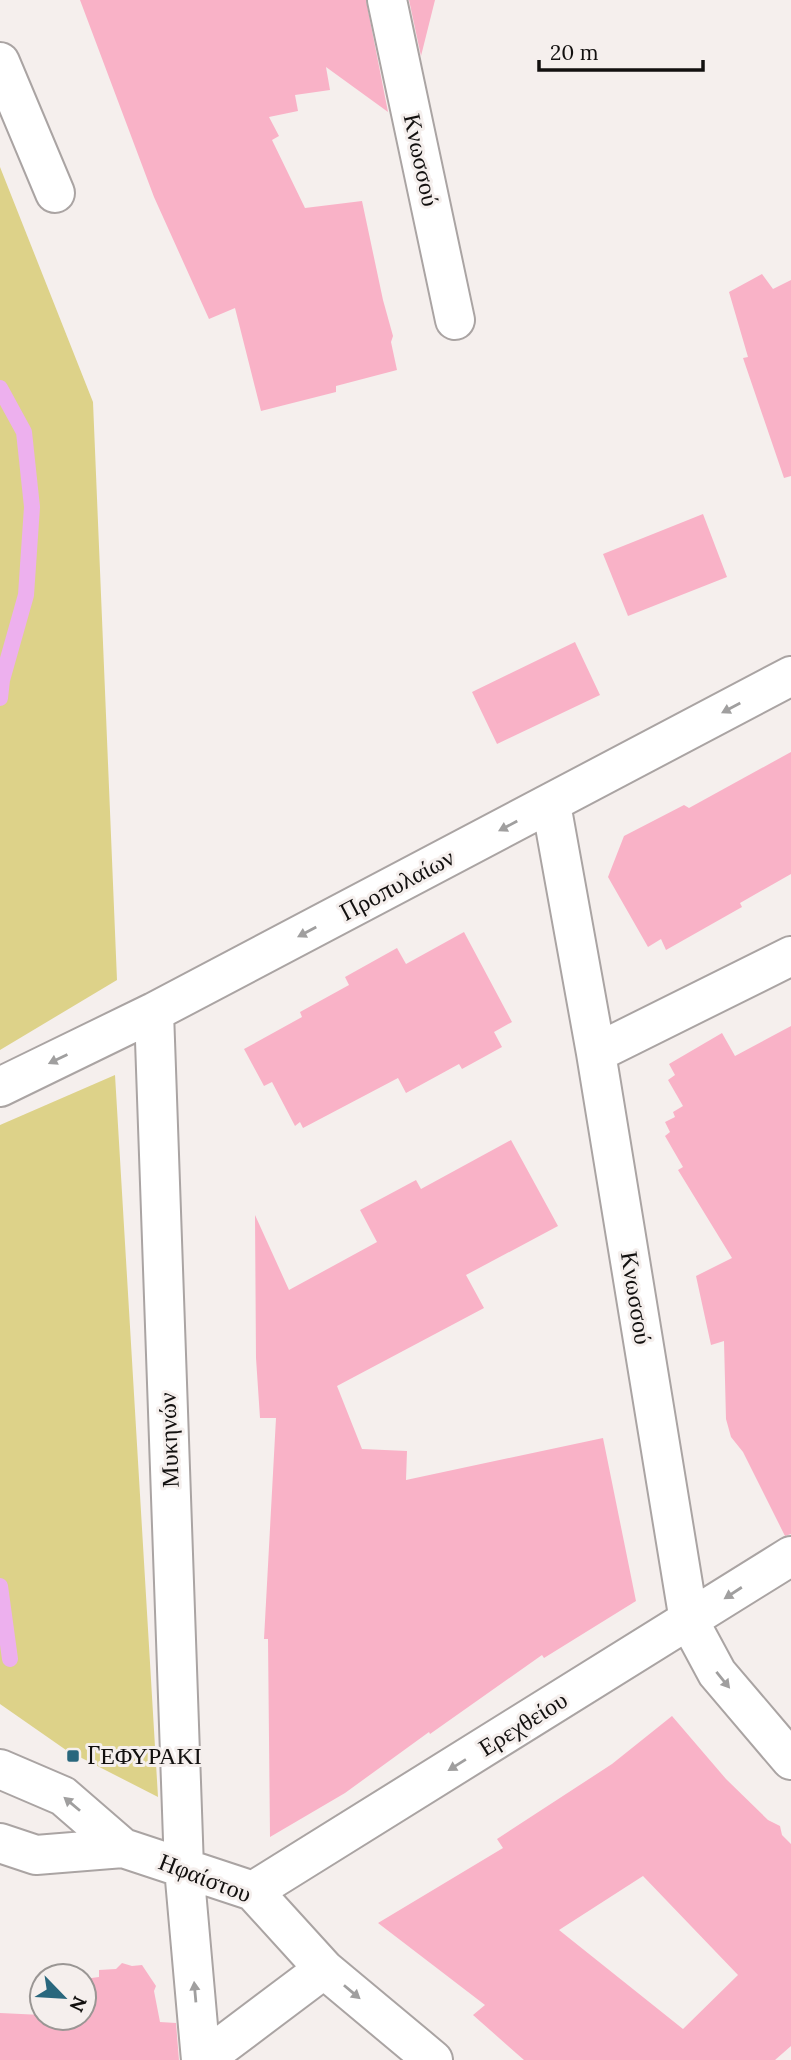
<svg xmlns="http://www.w3.org/2000/svg" width="791" height="2060" viewBox="0 0 791 2060" font-family="Lora,serif">
<style>
.green{fill:#ddd289}
.lines{fill:none;stroke-linecap:round;stroke-linejoin:round}
.stream{stroke:#edb0ee;stroke-width:16}
.building{fill:#f9b2c7;fill-rule:evenodd}
.minor-casing{stroke:#aaa4a3;stroke-width:42}
.minor{stroke:#fff;stroke-width:38}
.oneway{fill:#a09f9f}
.poi-dot{fill:#29677d;stroke:#f5efed;stroke-width:2.5}
.labels{text-anchor:middle;stroke-width:6;stroke-linejoin:round;paint-order:stroke}
.street-label{font-size:24px;fill:#12100f;stroke:#f5efed}
.poi-label{font-size:24px;fill:#12100f;stroke:#f5efed;text-anchor:start}
</style>
<rect width="100%" height="100%" fill="#f5efed"/>
<path class="green" d="M 0,167 L 93,402 L 117,980 L 0,1050 Z
M 115,1075 L 158,1797 L 66,1750 L 0,1704 L 0,1125 Z"/>
<g class="lines">
<path class="stream" d="M 0,388 L 24,432 L 32,507 L 26,595 L 2,680 L 0,698
M 0,1586 L 10,1659"/>
</g>
<path class="building" d="M 80,0 L 366,0 L 388,112 L 326,67 L 330,90 L 295,95 L 298,111 L 269,117 L 279,136 L 272,140 L 305,208 L 362,201 L 383,300 L 393,336 L 391,342 L 397,370 L 336,386 L 336,392 L 261,411 L 235,308 L 209,319 L 154,197 Z
M 409,0 L 435,0 L 421,56 Z
M 762,274 L 773,289 L 791,280 L 791,476 L 784,478 L 743,358 L 748,357 L 729,292 Z
M 703,514 L 727,577 L 628,616 L 603,554 Z
M 575,642 L 600,695 L 497,744 L 472,692 Z
M 791,752 L 791,874 L 740,903 L 742,907 L 666,950 L 661,939 L 648,947 L 608,877 L 624,836 L 684,805 L 689,808 Z
M 464,932 L 512,1022 L 494,1032 L 502,1047 L 462,1069 L 459,1064 L 406,1093 L 398,1078 L 303,1128 L 300,1122 L 295,1126 L 272,1082 L 264,1086 L 244,1049 L 302,1017 L 300,1012 L 349,985 L 345,977 L 397,948 L 406,964 Z
M 791,1026 L 791,1534 L 785,1536 L 743,1452 L 731,1437 L 726,1419 L 724,1341 L 711,1345 L 696,1276 L 732,1258 L 678,1170 L 683,1167 L 665,1136 L 670,1132 L 665,1122 L 675,1117 L 673,1112 L 683,1106 L 668,1080 L 675,1075 L 669,1064 L 722,1033 L 735,1056 Z
M 511,1140 L 558,1226 L 466,1275 L 484,1308 L 337,1386 L 362,1449 L 407,1451 L 406,1480 L 603,1438 L 636,1601 L 544,1658 L 542,1655 L 430,1734 L 429,1732 L 345,1793 L 270,1837 L 268,1639 L 264,1639 L 276,1418 L 260,1418 L 256,1358 L 255,1215 L 289,1290 L 377,1242 L 360,1210 L 416,1180 L 421,1189 Z
M 672,1716 L 726,1779 L 768,1820 L 780,1826 L 782,1835 L 791,1844 L 791,2046 L 775,2060 L 524,2060 L 473,2015 L 485,2005 L 378,1923 L 503,1848 L 497,1839 L 612,1764 ZM 643,1876 L 738,1975 L 683,2029 L 559,1930 Z
M 122,1963 L 132,1966 L 142,1965 L 156,1986 L 154,1991 L 160,2022 L 176,2023 L 179,2060 L 0,2060 L 0,2013 L 42,2015 L 42,2018 L 84,2018 L 84,1979 L 99,1977 L 99,1970 L 116,1969 Z"/>
<g class="lines">
<g class="minor-casing">
<path id="minor" d="M 387,0 L 455,320
M 0,62 L 55,193
M 551,804 L 596,1053 L 689,1621 L 717,1673 L 791,1760
M 154,1012 L 184,1868 L 201,2060
M 596,1053 L 791,956
M 0,1087 L 154,1012 L 791,676
M 0,1769 L 63,1796 L 123,1848
M 0,1843 L 36,1855 L 123,1848 L 253,1891 L 324,1969 L 433,2060
M 253,1891 L 791,1556
M 203,2060 L 324,1969"/>
</g>
<use href="#minor" class="minor"/>
</g>
<defs><path id="oneway-solid" d="M-6-.8H1V-3.2L6.5 0L1 3.2V.8H-6Z" transform="scale(1.75)"/></defs>
<g class="oneway">
<use href="#oneway-solid" transform="translate(731 708) rotate(152)"/>
<use href="#oneway-solid" transform="translate(508 826) rotate(152)"/>
<use href="#oneway-solid" transform="translate(307 932) rotate(152)"/>
<use href="#oneway-solid" transform="translate(58 1059) rotate(154)"/>
<use href="#oneway-solid" transform="translate(733 1593) rotate(147)"/>
<use href="#oneway-solid" transform="translate(723 1680) rotate(51)"/>
<use href="#oneway-solid" transform="translate(457 1765) rotate(148)"/>
<use href="#oneway-solid" transform="translate(72 1804) rotate(-140)"/>
<use href="#oneway-solid" transform="translate(195 1992) rotate(-95)"/>
<use href="#oneway-solid" transform="translate(352 1992) rotate(40)"/>
</g>
<rect class="poi-dot" x="66" y="1749" width="14" height="14" rx="3.5"/>
<g class="labels">
<g class="street-label">
<text transform="translate(421 160) rotate(78)" y="8">Κνωσσού</text>
<text transform="translate(397 885) rotate(-28)" y="8">Προπυλαίων</text>
<text transform="translate(636 1298) rotate(81)" y="8">Κνωσσού</text>
<text transform="translate(169 1440) rotate(-92)" y="8">Μυκηνών</text>
<text transform="translate(523 1724) rotate(-32)" y="8">Ερεχθείου</text>
<text transform="translate(205 1878) rotate(21)" y="8">Ηφαίστου</text>
</g>
<g class="poi-label">
<text x="87" y="1764">ΓΕΦΥΡΑΚΙ</text>
</g>
</g>
<g transform="translate(63 1997) rotate(115)"><circle r="33" fill="#f5efed" stroke="#9a9694" stroke-width="2"/>
<path d="M0-5L12 26L0 18L-12 26Z" fill="#29677d"/>
<text y="-10" font-size="19" font-weight="bold" text-anchor="middle" fill="#12100f">N</text>
</g>
<path d="M539 60v10h164v-10" fill="none" stroke="#12100f" stroke-width="3.5"/>
<text x="550" y="60" font-size="21" fill="#12100f" stroke="#f5efed" stroke-width="5" paint-order="stroke">20 m</text>
</svg>
